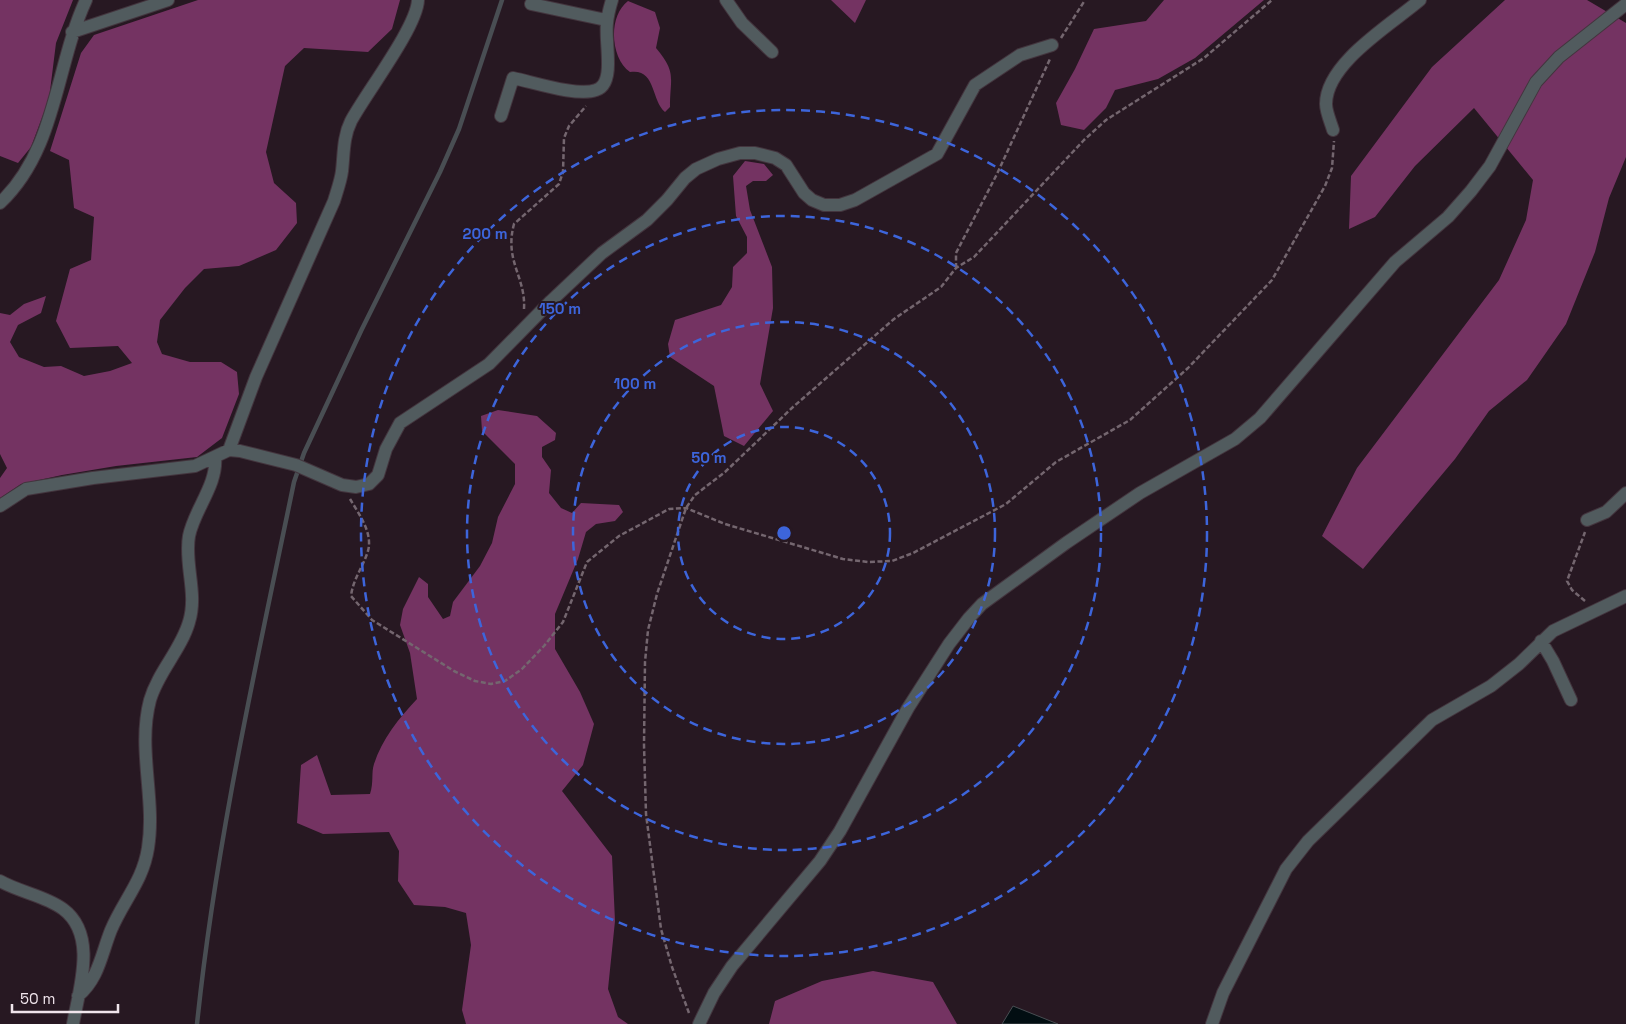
<svg xmlns="http://www.w3.org/2000/svg" width="1626" height="1024" viewBox="0 0 1626 1024" font-family="'Space Grotesk',sans-serif">
<style>
.forest{fill:#743362}
.water{fill:#020e12;stroke:#494e53}
.lines{fill:none;stroke-linecap:round;stroke-linejoin:round}
.stream{stroke:#494e53;stroke-width:4.5}
.minor-casing{stroke:#43353e;stroke-width:14}
.path{stroke:#74666f;stroke-width:2.5;stroke-dasharray:5 2.5;stroke-linecap:butt}
.minor{stroke:#515b5e;stroke-width:12}
.ring{fill:none;stroke:#3d65db;stroke-width:2.5;stroke-dasharray:9 6}
.centre{fill:#3d65db;stroke:#271822;stroke-width:2.5}
.ring-label{font-size:15px;text-anchor:middle;font-weight:bold;fill:#3d65db;stroke:#271822;stroke-width:4;stroke-linejoin:round;paint-order:stroke}
</style>
<rect width="100%" height="100%" fill="#271822"/>
<path class="forest" d="M 0,0 L 73,0 L 56,43 L 49,99 L 31,147 L 18,163 L 0,156 Z
M 198,0 L 400,0 L 392,29 L 368,52 L 304,48 L 285,66 L 266,152 L 274,183 L 296,203 L 297,223 L 276,250 L 239,266 L 204,269 L 185,288 L 160,320 L 157,342 L 162,354 L 190,362 L 221,362 L 237,372 L 239,394 L 222,438 L 197,457 L 116,466 L 62,475 L 21,484 L 0,498 L 0,478 L 7,468 L 0,454 L 0,313 L 10,315 L 24,304 L 46,296 L 41,313 L 18,325 L 10,342 L 19,357 L 44,367 L 61,366 L 84,376 L 110,371 L 132,363 L 118,346 L 70,348 L 56,321 L 70,269 L 91,260 L 94,217 L 74,208 L 69,160 L 50,151 L 81,53 L 94,35 Z
M 831,0 L 866,0 L 855,23 Z
M 1164,0 L 1264,0 L 1195,58 L 1158,79 L 1115,90 L 1106,108 L 1084,130 L 1061,125 L 1056,103 L 1075,69 L 1094,29 L 1146,21 Z
M 1505,0 L 1587,0 L 1626,23 L 1626,157 L 1609,198 L 1595,252 L 1566,324 L 1527,380 L 1489,411 L 1455,459 L 1363,569 L 1322,536 L 1357,468 L 1499,280 L 1526,220 L 1533,180 L 1474,108 L 1415,166 L 1375,217 L 1349,229 L 1351,176 L 1432,67 Z
M 628,1 L 655,12 L 660,28 L 656,48 C 677,73 670,77 670,107 L 665,112 C 651,100 656,68 630,72 C 610,58 608,16 628,1 Z
M 745,161 L 764,164 L 773,175 L 766,181 L 753,181 L 746,186 L 750,210 L 772,267 L 773,308 L 760,384 L 773,411 L 744,446 L 724,436 L 714,386 L 670,357 L 668,344 L 675,320 L 721,305 L 732,287 L 733,267 L 747,253 L 747,237 L 736,216 L 733,176 Z
M 498,410 L 537,416 L 556,433 L 555,440 L 542,447 L 542,457 L 551,470 L 549,493 L 561,508 L 572,513 L 581,503 L 619,505 L 623,512 L 615,521 L 596,524 L 586,532 L 578,559 L 555,614 L 555,649 L 580,692 L 594,724 L 583,765 L 562,791 L 612,856 L 615,921 L 608,989 L 618,1017 L 628,1024 L 466,1024 L 462,1010 L 471,945 L 466,913 L 445,907 L 414,905 L 398,881 L 399,851 L 389,832 L 323,834 L 297,823 L 301,765 L 317,755 L 331,795 L 370,794 C 374,782 371,773 374,764 C 382,739 399,718 417,699 L 410,653 L 400,625 L 403,609 L 419,577 L 428,584 L 428,597 L 443,619 L 450,616 L 453,602 L 480,566 L 492,543 L 498,517 L 515,484 L 515,464 L 482,431 L 481,416 Z
M 873,971 L 933,982 L 957,1024 L 769,1024 L 775,1001 L 822,981 Z"/>
<path class="water" d="M 1013,1006 L 1058,1024 L 1002,1024 Z"/>
<g class="lines">
<path class="stream" d="M 197,1024 C 216,841 257,661 294,482 L 304,453 L 361,331 L 440,172 L 459,129 L 502,0"/>
<g class="minor-casing">
<path id="minor" d="M 726,0 L 742,23 L 772,52
M 531,4 L 606,20
M 72,32 L 168,0
M 501,116 L 513,78 C 533,82 578,97 596,90 C 606,87 608,74 608,64 C 608,36 603,29 612,0
M 1333,130 C 1331,123 1326,112 1326,104 C 1326,63 1392,24 1420,0
M 0,203 C 57,149 55,67 86,0
M 229,450 L 256,377 L 334,201 C 337,191 341,180 342,171 C 344,154 343,137 351,121 C 366,93 417,27 418,0
M 0,506 L 26,489 L 93,478 L 195,466 L 229,450 L 240,451 L 296,465 L 342,485 L 356,487 L 369,484 L 378,475 L 386,449 L 400,423 L 489,364 L 551,301 L 602,253 L 647,220 L 667,200 L 685,178 L 696,169 L 718,159 L 740,153 L 755,153 L 775,158 L 786,165 L 804,193 L 812,200 L 824,205 L 840,205 L 855,200 L 937,154 L 975,85 L 1020,55 L 1052,45
M 1587,520 L 1606,512 L 1626,493
M 1541,641 L 1553,661 L 1571,700
M 0,881 C 19,892 46,896 63,909 C 98,935 79,989 73,1024
M 78,996 C 99,978 101,955 111,930 C 123,901 143,881 148,848 C 156,799 137,749 150,700 C 158,672 181,650 189,622 C 198,593 184,564 189,536 C 194,510 218,484 215,457
M 699,1024 L 714,993 L 732,966 L 820,861 L 840,831 L 908,708 L 949,644 L 969,618 L 982,604 L 1066,543 L 1140,493 L 1235,439 L 1260,418 L 1395,262 L 1448,217 L 1471,191 L 1490,166 L 1536,82 L 1559,57 L 1626,4
M 1212,1024 L 1223,993 L 1286,869 L 1308,841 L 1432,720 L 1491,686 L 1519,664 L 1553,631 L 1626,596"/>
</g>
<path class="path" d="M 1061,38 L 1085,0
M 956,268 L 956,253 L 997,174 L 1050,59
M 524,309 C 526,277 504,261 514,224 L 559,184 L 563,172 L 564,138 L 569,126 L 586,106
M 350,499 C 359,514 373,533 368,551 C 363,567 353,579 351,596 L 372,620 L 454,671 L 475,681 L 491,684 L 505,681 L 522,669 L 544,646 L 563,622 L 587,562 L 619,536 L 669,509 L 686,508 L 725,524 L 843,559 L 868,562 L 892,561 L 913,553 L 1006,504 L 1056,462 L 1130,420 L 1188,368 L 1272,280 L 1325,186 L 1332,168 L 1334,141
M 1585,601 L 1572,590 L 1567,581 L 1585,532
M 689,1013 L 672,967 L 661,929 L 646,814 L 644,745 L 645,662 L 648,630 L 657,594 L 686,508 L 695,495 L 725,472 L 793,407 L 894,319 L 941,287 L 956,268 L 974,257 L 1084,140 L 1106,120 L 1204,58 L 1272,0"/>
<use href="#minor" class="minor"/>
</g>
<g class="ring">
<circle cx="784" cy="533" r="106"/>
<circle cx="784" cy="533" r="211"/>
<circle cx="784" cy="533" r="317"/>
<circle cx="784" cy="533" r="423"/>
</g>
<circle cx="784" cy="533" r="8" class="centre"/>
<g class="ring-label">
<text x="485" y="239">200 m</text>
<text x="560" y="314">150 m</text>
<text x="635" y="389">100 m</text>
<text x="709" y="463">50 m</text>
</g>
<path d="M12 1004v8h106v-8" fill="none" stroke="#f0e5ec" stroke-width="2.5"/>
<text x="20" y="1004" font-size="15" fill="#f0e5ec" stroke="#271822" stroke-width="4" paint-order="stroke">50 m</text>
</svg>
